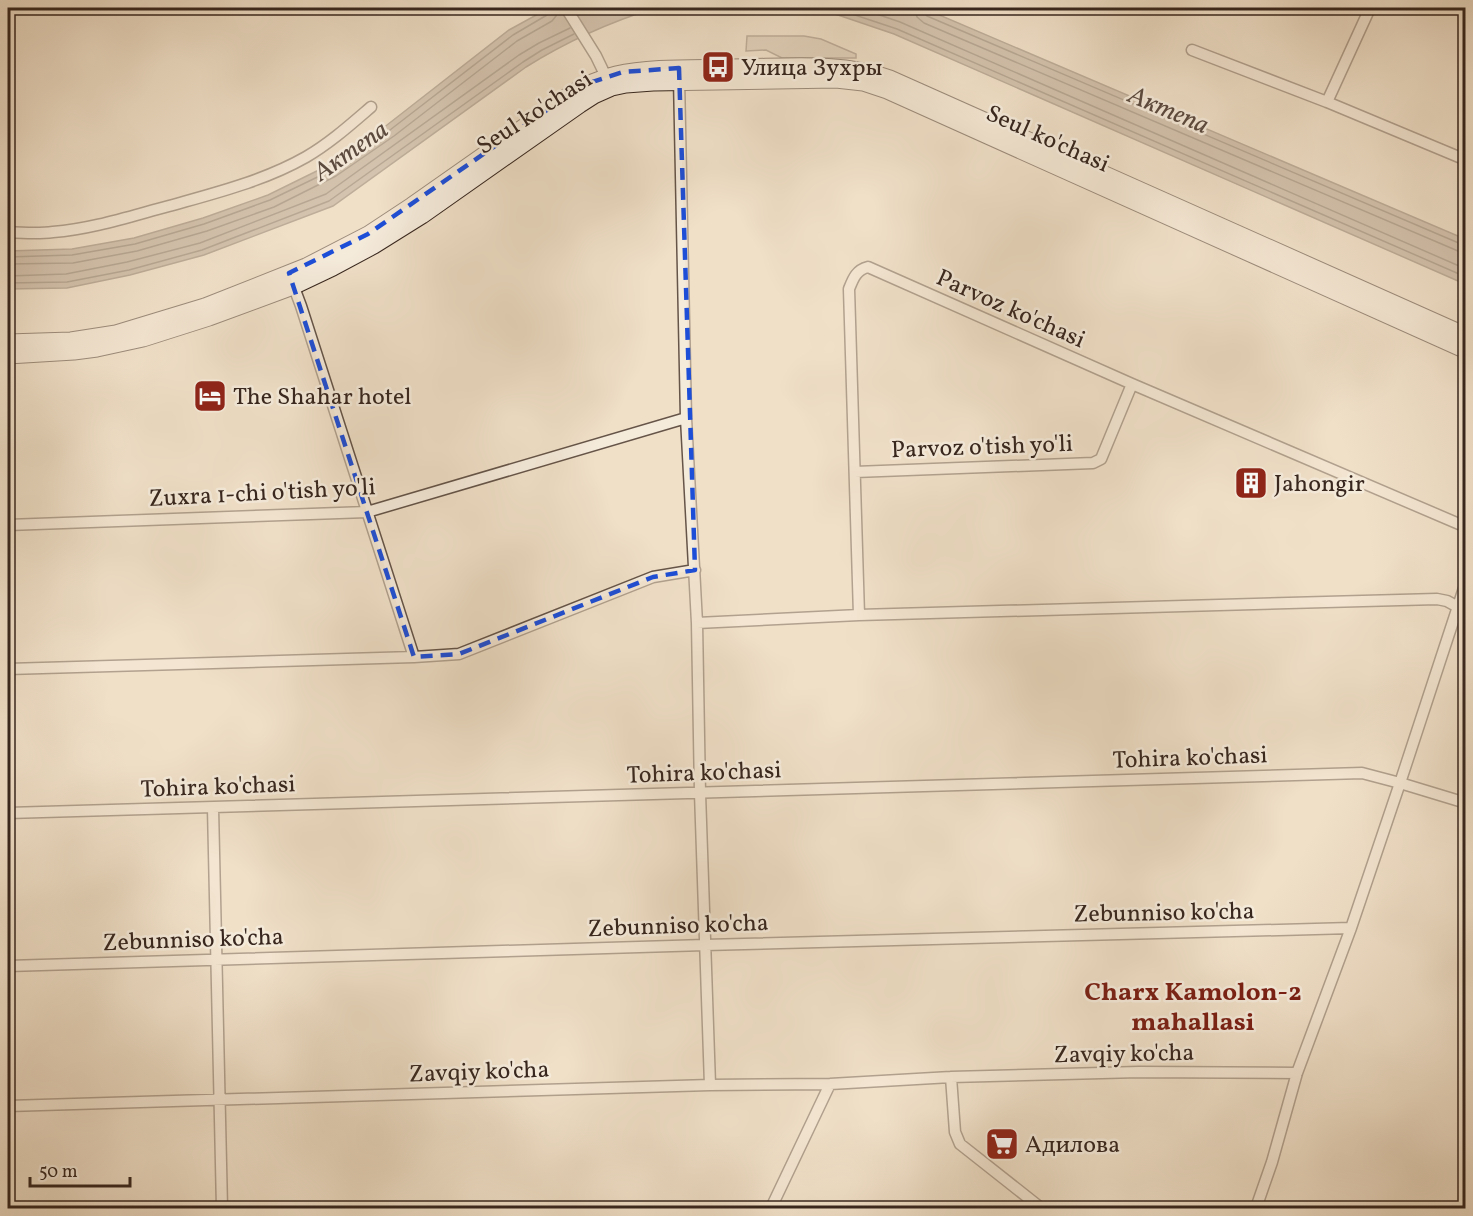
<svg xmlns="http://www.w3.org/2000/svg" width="1473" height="1216" viewBox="0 0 1473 1216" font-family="Vollkorn,serif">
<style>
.green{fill:#d1c0ab;stroke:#847364;stroke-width:1.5}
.water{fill:#b1a18e;stroke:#807061;stroke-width:1.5}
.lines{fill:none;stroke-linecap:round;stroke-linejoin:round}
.shore{stroke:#746456;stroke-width:1.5}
.minor-casing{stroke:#655448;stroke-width:13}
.secondary-casing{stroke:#37261e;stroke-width:17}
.minor{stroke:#f5ebdb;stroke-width:10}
.secondary{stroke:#f5ebdb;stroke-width:15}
.marked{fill:none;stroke:#1d4ed8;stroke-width:4.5;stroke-dasharray:12 8;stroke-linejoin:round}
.labels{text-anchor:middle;stroke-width:5;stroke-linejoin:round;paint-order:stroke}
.poi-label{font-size:24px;fill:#37261e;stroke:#f5ebdb;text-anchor:start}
.street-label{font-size:24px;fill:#37261e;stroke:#f5ebdb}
.water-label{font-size:26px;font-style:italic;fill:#5c4b40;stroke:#f5ebdb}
.neighbourhood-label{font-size:26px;font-weight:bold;fill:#7a1f14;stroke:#f5ebdb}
</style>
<rect width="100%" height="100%" fill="#f0e0c8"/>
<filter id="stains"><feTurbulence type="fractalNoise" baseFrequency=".00333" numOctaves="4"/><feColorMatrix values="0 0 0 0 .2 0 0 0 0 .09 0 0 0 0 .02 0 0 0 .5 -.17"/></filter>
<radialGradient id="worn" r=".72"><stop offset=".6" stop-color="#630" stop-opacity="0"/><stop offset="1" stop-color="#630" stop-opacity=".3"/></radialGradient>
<path class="green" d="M 747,36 L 804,36 L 821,39 L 856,54 L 856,58 L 782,58 L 766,50 L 746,51 Z"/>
<path class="water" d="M 549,8 L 655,8 C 610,22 566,42 526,67 L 333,206 L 204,255 L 130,275 L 67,288 L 8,289 L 8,251 L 72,249 L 134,238 L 203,218 L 268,195 L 329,165 L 387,125 L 509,30 Z
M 812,8 L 923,8 L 1465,239 L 1465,284 L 894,34 L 838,15 Z"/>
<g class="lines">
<path class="shore" d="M 834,8 L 897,29 L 1466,277
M 859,8 L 900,22 L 1466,269
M 915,8 L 917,17 L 924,23 L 1458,251 L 1466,252
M 923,8 L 924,13 L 927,16 L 1461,244 L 1466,244
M 8,257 L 72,255 L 135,244 L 204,224 L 270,200 L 332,170 L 390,130 L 513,35 L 547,15 L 550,12 L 550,8
M 8,264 L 73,263 L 137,251 L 207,231 L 274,207 L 336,176 L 394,136 L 517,41 L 552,21 L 556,16 L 558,8
M 8,276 L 66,274 L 127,262 L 200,243 L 326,194 L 519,55 L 539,43 L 570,28
M 8,283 L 67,282 L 129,270 L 202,250 L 329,201 L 523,62 L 542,50 L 574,34"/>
<g class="minor-casing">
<path id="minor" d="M 566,8 L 596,56 L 609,83
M 1192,50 L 1327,102 L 1466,160
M 679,78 L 686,418 L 697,623 L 700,793 L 710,1085
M 1327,102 L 1370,8
M 8,232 C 23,233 38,234 53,232 C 92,229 131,216 169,206 C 215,193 264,181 306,157 C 330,143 350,125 371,107
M 292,282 L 301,306 L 414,657
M 855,472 L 1093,463 L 1101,459 L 1132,384
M 8,525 L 367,512 L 686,418
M 859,615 L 849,289 C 853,279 856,270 868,267 L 1132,384 L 1466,527
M 697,623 L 859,615 L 1437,599 L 1447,601 L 1458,607
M 8,669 L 414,657 L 459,654 L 653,577 L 695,570
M 213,808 L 222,1208
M 8,813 L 1362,773 L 1400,783 L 1466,803
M 8,966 L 705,945 L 1351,928
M 951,1077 L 955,1132 L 960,1144 L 1041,1208
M 8,1106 L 710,1085 L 830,1084 L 951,1077 L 1139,1072 L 1297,1073
M 771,1208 L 830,1084
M 1256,1208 L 1272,1162 L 1297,1073 L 1351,928 L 1400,783 L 1466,582"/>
</g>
<g class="secondary-casing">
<path id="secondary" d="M 8,342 L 71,340 L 116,333 L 205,306 L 306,266 L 368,234 L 412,205 L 570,94 C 585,84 599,78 616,74 C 651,66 695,68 731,67 C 783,67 839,60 890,78 L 1466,335
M 8,356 L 74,352 L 97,349 L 143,339 L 209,318 L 293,287 L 333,268 L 374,246 L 422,216 L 580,105 L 594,96 L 612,88 L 626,85 L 653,83 L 836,80 L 863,83 L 887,91 L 1466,351"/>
</g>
<use href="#minor" class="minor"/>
<use href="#secondary" class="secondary"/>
</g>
<path d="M0 0H1473V1216H0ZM 679,68 L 695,570 L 653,577 L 459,654 L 414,657 L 289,273 L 368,234 L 583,85 L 623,72 Z" fill="#f0e0c8" fill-opacity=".55" fill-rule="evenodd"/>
<path class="marked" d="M 679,68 L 695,570 L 653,577 L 459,654 L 414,657 L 289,273 L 368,234 L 583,85 L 623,72 Z"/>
<defs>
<g id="bus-square" transform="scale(1.725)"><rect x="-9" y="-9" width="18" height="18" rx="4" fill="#8f2418" stroke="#f5ebdb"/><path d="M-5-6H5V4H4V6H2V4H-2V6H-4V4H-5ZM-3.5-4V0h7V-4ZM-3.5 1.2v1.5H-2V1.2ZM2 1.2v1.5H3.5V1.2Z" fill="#fff"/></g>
<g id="hotel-square" transform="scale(1.725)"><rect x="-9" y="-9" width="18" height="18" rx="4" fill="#8f2418" stroke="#f5ebdb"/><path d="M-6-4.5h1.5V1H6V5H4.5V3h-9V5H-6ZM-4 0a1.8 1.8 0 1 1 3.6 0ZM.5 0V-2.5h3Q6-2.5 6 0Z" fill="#fff"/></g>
<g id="building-square" transform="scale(1.725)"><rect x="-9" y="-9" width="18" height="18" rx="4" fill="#8f2418" stroke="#f5ebdb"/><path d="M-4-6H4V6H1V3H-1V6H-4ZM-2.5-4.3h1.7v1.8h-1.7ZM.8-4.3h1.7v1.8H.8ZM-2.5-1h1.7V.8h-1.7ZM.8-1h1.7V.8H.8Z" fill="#fff"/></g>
<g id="supermarket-square" transform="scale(1.725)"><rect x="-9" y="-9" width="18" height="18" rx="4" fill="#8f2418" stroke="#f5ebdb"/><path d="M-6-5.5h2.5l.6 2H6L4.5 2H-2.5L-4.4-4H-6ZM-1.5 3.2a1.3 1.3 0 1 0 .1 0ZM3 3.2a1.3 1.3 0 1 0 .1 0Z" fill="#fff"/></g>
</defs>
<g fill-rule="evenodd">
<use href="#bus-square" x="718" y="67"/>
<use href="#hotel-square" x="210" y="396"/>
<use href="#building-square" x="1251" y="483"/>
<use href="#supermarket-square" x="1002" y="1144"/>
</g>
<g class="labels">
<g class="poi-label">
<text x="741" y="75">Улица Зухры</text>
<text x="233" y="404">The Shahar hotel</text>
<text x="1274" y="491">Jahongir</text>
<text x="1025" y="1152">Адилова</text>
</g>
<g class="street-label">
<text transform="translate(534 112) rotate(-33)" y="8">Seul ko'chasi</text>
<text transform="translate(1048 138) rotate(24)" y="8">Seul ko'chasi</text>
<text transform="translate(1011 308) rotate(24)" y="8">Parvoz ko'chasi</text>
<text transform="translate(982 446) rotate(-2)" y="8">Parvoz o'tish yo'li</text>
<text transform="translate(262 492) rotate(-3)" y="8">Zuxra 1-chi o'tish yo'li</text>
<text transform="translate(1190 757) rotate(-2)" y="8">Tohira ko'chasi</text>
<text transform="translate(704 772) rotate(-2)" y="8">Tohira ko'chasi</text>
<text transform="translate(218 786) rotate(-2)" y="8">Tohira ko'chasi</text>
<text transform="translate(1164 912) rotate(-1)" y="8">Zebunniso ko'cha</text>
<text transform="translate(678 925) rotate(-2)" y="8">Zebunniso ko'cha</text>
<text transform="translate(193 939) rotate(-2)" y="8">Zebunniso ko'cha</text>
<text transform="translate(1124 1053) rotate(-1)" y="8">Zavqiy ko'cha</text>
<text transform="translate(479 1071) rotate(-2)" y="8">Zavqiy ko'cha</text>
</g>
<g class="water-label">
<text transform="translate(1169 109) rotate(23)" y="9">Актепа</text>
<text transform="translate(350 150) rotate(-35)" y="9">Актепа</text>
</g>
<g class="neighbourhood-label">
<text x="1193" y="1000">Charx Kamolon-2<tspan x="1193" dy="30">mahallasi</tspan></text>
</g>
</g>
<rect width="1473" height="1216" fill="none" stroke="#f0e0c8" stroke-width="30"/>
<rect x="9" y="9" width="1455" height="1198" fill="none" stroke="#37261e" stroke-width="3"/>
<rect x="15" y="15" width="1443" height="1186" fill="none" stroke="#37261e" stroke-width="1.5"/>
<path d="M30 1177v9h100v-9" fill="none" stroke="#37261e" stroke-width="3"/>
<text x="39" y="1177" font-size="18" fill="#37261e" stroke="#f5ebdb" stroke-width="4.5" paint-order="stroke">50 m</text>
<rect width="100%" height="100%" filter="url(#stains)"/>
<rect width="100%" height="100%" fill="url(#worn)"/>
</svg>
